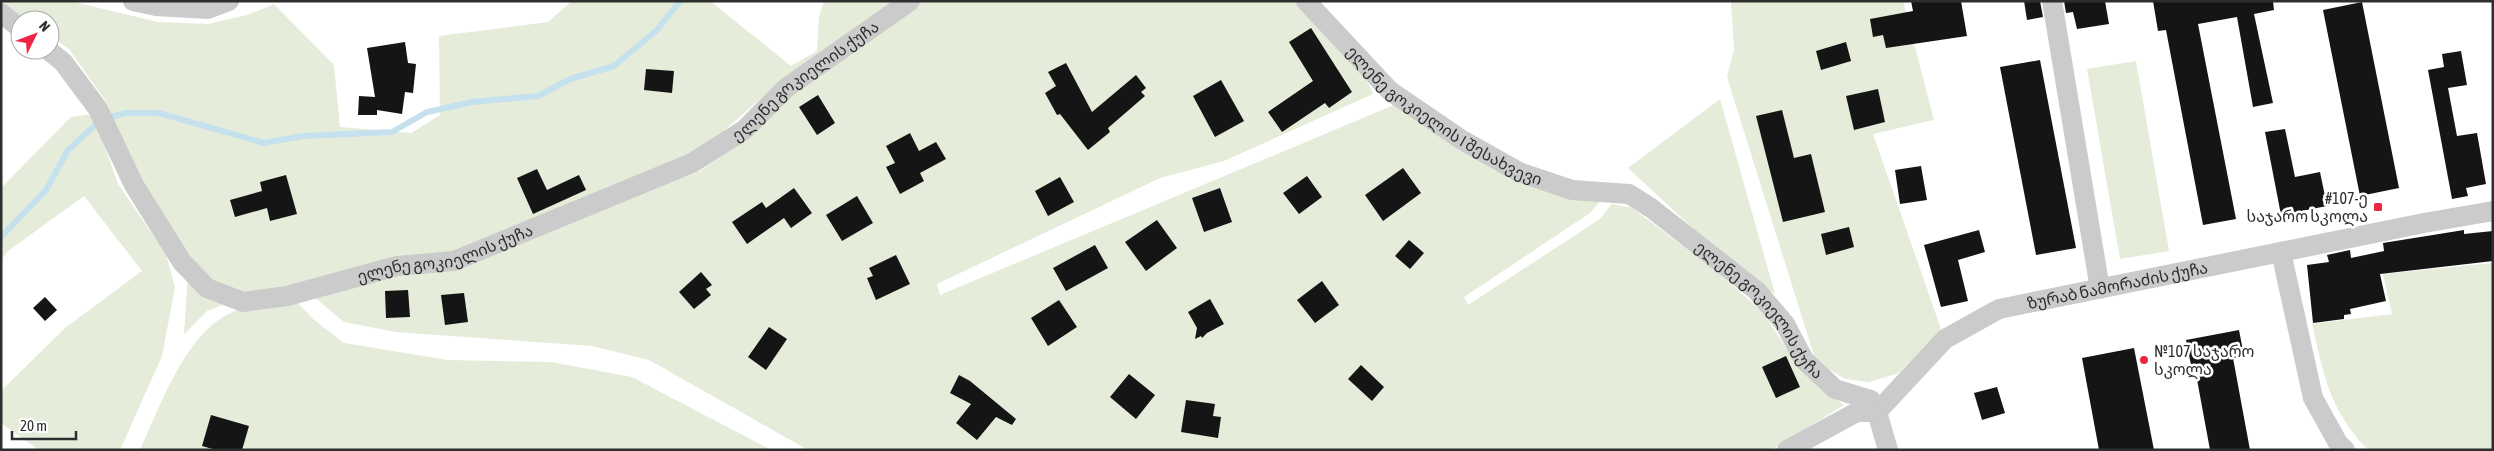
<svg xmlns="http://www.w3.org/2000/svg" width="2494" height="451" viewBox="0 0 2494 451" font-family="'Asap Condensed','Noto Sans Georgian',sans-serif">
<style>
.green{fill:#e5ecda}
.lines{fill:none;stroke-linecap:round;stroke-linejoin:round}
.stream{stroke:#c5e1ed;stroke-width:6}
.building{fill:#151515}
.street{stroke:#cbcbcb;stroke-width:20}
.poi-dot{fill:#ef2545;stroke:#fff;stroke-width:2}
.labels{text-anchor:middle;stroke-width:5;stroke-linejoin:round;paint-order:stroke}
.street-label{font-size:16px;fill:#2e2e2e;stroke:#fff}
.poi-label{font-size:16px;fill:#2e2e2e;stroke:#fff;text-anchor:end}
</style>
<rect width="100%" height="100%" fill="#fff"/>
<path class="green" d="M 3,1 L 70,1 L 158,22 L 208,24 L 247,15 L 274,4 L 334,65 L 340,127 L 411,133 L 440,115 L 439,36 L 548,22 L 572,1 L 710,1 L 791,66 L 817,51 L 819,17 L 824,1 L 895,1 L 782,80 L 696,155 L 451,254 L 312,280 L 246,295 L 213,282 L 188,257 L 129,166 L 107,103 L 69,49 L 50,36 L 50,20 L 27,20 L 4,4 Z
M 921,1 L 1295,1 C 1322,26 1360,60 1373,94 L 1224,161 L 1160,178 L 937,284 L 940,295 L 1394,105 L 1600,201 L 1590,213 L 1464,297 L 1468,305 L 1600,219 L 1612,204 L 1632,208 L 1712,268 L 1762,311 L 1802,372 L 1844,405 L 1771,450 L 808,450 L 649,360 L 592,346 L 396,332 L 344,322 L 313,296 L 621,201 L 700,171 L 755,133 L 798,87 Z
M 1731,1 L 1903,1 L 1934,120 L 1873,134 L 1941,329 L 1899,373 L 1869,382 L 1845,379 L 1816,362 L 1727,77 L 1734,49 Z
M 2136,61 L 2169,251 L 2120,259 L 2087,69 Z
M 1720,99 L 1775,294 L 1725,258 L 1628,168 Z
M 93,114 L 118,184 L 166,254 L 175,287 L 162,356 L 120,450 L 39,450 L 1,423 L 1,391 L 65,328 L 142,271 L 84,196 L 8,251 L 1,260 L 1,188 L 71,117 Z
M 2493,263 L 2493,450 L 2368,450 C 2329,409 2324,376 2312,324 L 2392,314 L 2383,274 Z
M 188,273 L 230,302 L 207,311 L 184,334 Z
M 296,301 L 313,319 L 344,343 L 448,360 L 551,362 L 632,377 L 771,450 L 140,450 C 161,405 186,330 235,311 C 254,305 277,304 296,301 Z"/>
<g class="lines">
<path class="stream" d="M 1,237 L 46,190 L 68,150 L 102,119 L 126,113 L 159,113 L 264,143 L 303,136 L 392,132 L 427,112 L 472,102 L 538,96 L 570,79 L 614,66 L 657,30 L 680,1"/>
</g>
<path class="building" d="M 1911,1 L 1961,1 L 1967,36 L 1886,48 L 1883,35 L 1873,37 L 1870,19 L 1913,11 Z
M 2024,1 L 2040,1 L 2043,17 L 2027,20 Z
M 2064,1 L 2105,1 L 2109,24 L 2077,29 L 2073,12 L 2066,13 Z
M 2153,1 L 2273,1 L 2274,10 L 2254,14 L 2273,103 L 2253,107 L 2237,17 L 2198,24 L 2236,219 L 2203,225 L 2166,30 L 2158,31 Z
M 2362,2 L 2399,188 L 2360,196 L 2323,10 Z
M 1311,28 L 1352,92 L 1329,108 L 1325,103 L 1282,132 L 1268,112 L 1313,81 L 1289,42 Z
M 405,42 L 408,63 L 416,64 L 413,93 L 405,92 L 402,114 L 377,110 L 377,115 L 358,115 L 359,96 L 375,97 L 367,48 Z
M 1846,42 L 1851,61 L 1821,70 L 1816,51 Z
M 2461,51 L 2467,85 L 2448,88 L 2457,136 L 2477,133 L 2486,184 L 2466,188 L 2468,196 L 2452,199 L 2428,70 L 2444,67 L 2442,54 Z
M 2040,60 L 2076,248 L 2036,255 L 2000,67 Z
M 1066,63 L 1092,112 L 1136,75 L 1146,88 L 1141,92 L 1145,96 L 1108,128 L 1110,132 L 1088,150 L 1060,114 L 1057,115 L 1045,93 L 1056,86 L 1048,72 Z
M 646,69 L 674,71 L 672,93 L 644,90 Z
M 1221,80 L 1244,121 L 1215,137 L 1193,96 Z
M 1878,89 L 1885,122 L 1854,130 L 1846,96 Z
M 818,95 L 835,123 L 817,135 L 799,107 Z
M 1782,110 L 1794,158 L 1811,154 L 1825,212 L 1783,222 L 1756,116 Z
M 2285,129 L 2295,177 L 2320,172 L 2327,206 L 2281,215 L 2265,132 Z
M 910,133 L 919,151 L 936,142 L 946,159 L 920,173 L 924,181 L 900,194 L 886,167 L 895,163 L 886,146 Z
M 1921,166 L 1927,200 L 1900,204 L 1895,170 Z
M 1403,168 L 1421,193 L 1383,221 L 1365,195 Z
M 537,169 L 547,190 L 579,175 L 586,190 L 533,214 L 517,178 Z
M 286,175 L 297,214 L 270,221 L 267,208 L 235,217 L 230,200 L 262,191 L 260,182 Z
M 1307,176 L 1322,197 L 1299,214 L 1283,193 Z
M 1060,177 L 1074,202 L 1048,216 L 1035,191 Z
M 794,188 L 812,213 L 791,228 L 784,218 L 747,244 L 732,222 L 762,202 L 766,208 Z
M 1220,188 L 1232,222 L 1204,232 L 1192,198 Z
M 857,196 L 873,223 L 842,241 L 826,215 Z
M 1157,220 L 1177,248 L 1146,271 L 1125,242 Z
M 1849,227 L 1854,247 L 1826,255 L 1821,234 Z
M 1979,230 L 1985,252 L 1958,260 L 1968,301 L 1941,307 L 1924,245 Z
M 2464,230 L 2464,234 L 2493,231 L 2493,261 L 2380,274 L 2386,301 L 2350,309 L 2351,314 L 2344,315 L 2344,319 L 2313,323 L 2307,265 L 2329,262 L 2327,255 L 2350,250 L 2351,258 L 2384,251 L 2383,243 Z
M 1409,240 L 1424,253 L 1410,269 L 1395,256 Z
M 1095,245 L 1108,268 L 1066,291 L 1053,268 Z
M 896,255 L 910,284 L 876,300 L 867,278 L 873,276 L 869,268 Z
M 701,272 L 712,285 L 706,289 L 711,295 L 694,309 L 679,292 Z
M 1322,281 L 1339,305 L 1315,323 L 1297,300 Z
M 408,290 L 410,317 L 386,318 L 385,291 Z
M 464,293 L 468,322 L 445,325 L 441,295 Z
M 45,297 L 57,310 L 45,321 L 33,308 Z
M 1210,299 L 1224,324 L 1207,333 L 1202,338 L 1201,336 L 1195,339 L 1197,328 L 1188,312 Z
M 1059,300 L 1077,327 L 1048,346 L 1031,318 Z
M 769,327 L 787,339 L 766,370 L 748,357 Z
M 2239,330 L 2244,356 L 2233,358 L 2250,450 L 2210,450 L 2196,374 L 2193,375 L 2186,340 Z
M 2134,348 L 2154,450 L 2099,450 L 2082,358 Z
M 1786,356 L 1800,387 L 1776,398 L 1762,367 Z
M 1361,365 L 1384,387 L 1372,401 L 1348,379 Z
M 1129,374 L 1155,395 L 1136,419 L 1110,397 Z
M 959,375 L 970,381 L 1016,419 L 1012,425 L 996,417 L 977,440 L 956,423 L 971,404 L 950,393 Z
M 1997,387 L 2005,413 L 1982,420 L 1974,393 Z
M 1186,400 L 1215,404 L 1213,416 L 1221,417 L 1218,438 L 1181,432 Z
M 211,415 L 249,426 L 242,450 L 216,450 L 202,446 Z"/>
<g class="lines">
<g class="street">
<path d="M 133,1 L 156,6 L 208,9 L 229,1"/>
<path id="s1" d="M 1306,1 L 1390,91 L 1462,140 L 1519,172 L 1572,190 L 1629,194 L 1651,208 L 1757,291 L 1785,324 L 1804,360 L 1835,389 L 1871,400 L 1877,412 L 1888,450"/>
<path d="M 2052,1 L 2100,289"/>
<path d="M 1,13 L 20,28"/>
<path id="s2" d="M 48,50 L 63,62 L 98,109 L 134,185 L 182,262 L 207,288 L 243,302 L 287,296 L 397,266 L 454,261 L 692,163 L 744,130 L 786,88 L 910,1"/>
<path d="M 2281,252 L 2313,398 L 2338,443 L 2345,450"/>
<path id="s3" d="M 1787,450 L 1857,412 L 1877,412 L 1945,339 L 1999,309 L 2424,223 L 2493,211"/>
</g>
</g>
<g class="poi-dot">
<rect x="2373" y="202" width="10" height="10" rx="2.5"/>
<circle cx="2144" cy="360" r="5"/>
</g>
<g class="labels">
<g class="street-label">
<text dy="6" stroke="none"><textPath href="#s2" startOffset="941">ელენე გოკიელის ქუჩა</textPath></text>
<text dy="6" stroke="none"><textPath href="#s1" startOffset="182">ელენე გოკიელის I შესახვევი</textPath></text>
<text dy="6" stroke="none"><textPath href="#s2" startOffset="536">ელენე გოკიელის ქუჩა</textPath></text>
<text dy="6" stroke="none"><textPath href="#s3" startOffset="382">ზურაბ ნამორაძის ქუჩა</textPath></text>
<text dy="6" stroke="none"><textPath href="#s1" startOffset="565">ელენე გოკიელის ქუჩა</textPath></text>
</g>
<g class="poi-label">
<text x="2368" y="204">#107-ე<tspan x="2368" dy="18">საჯარო სკოლა</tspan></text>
<text x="2154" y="357" text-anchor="start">№107 საჯარო<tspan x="2154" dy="18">სკოლა</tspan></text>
</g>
</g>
<rect width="2494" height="451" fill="none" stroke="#2e2e2e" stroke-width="5"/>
<g transform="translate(35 35) rotate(48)"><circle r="24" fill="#ffffff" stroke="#ababab"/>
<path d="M0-4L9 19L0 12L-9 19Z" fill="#ef2545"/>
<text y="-8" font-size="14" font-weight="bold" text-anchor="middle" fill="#2e2e2e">N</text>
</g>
<path d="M12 431v8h64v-8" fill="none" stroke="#2e2e2e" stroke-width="2.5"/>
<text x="20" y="431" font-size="15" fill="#2e2e2e" stroke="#ffffff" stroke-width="4" paint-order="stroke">20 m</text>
</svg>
